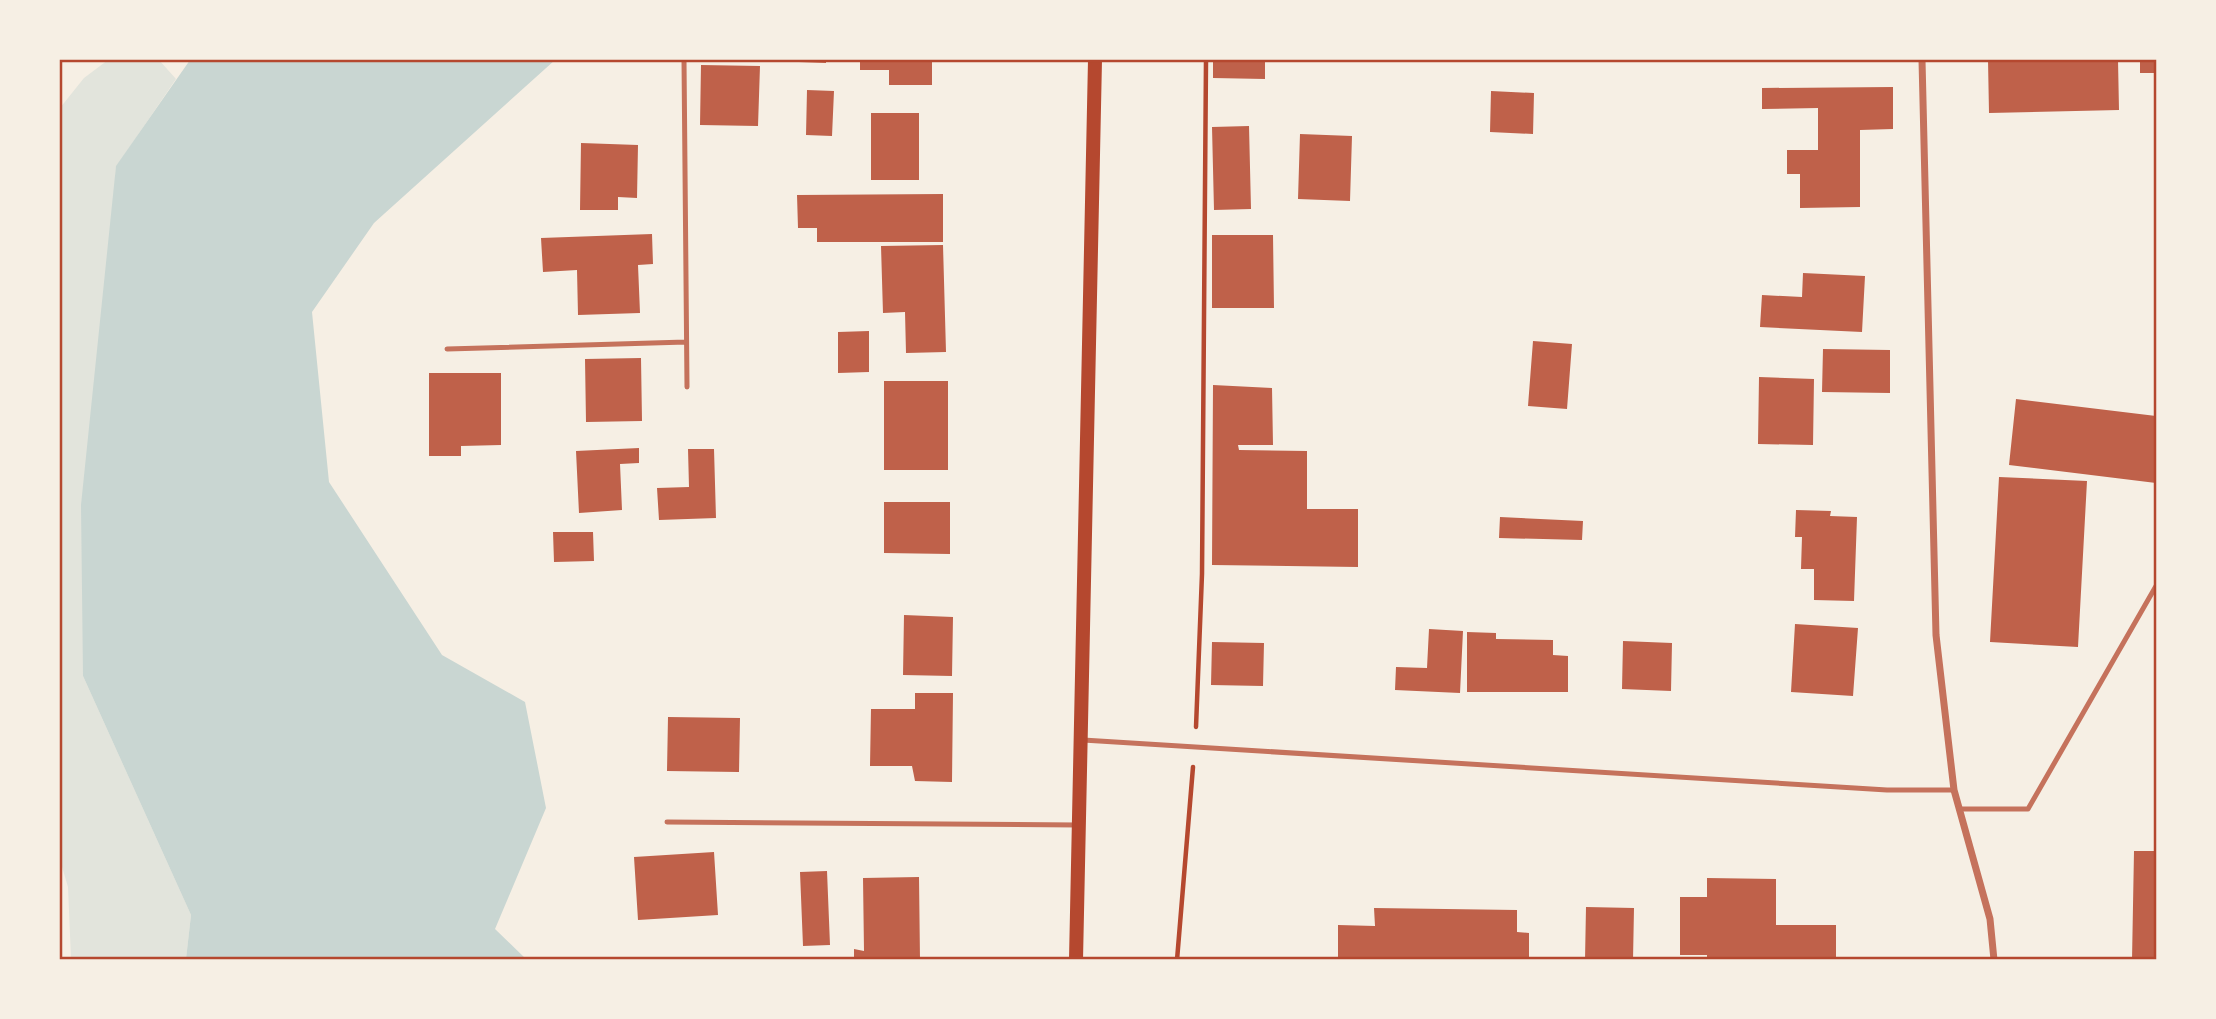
<svg xmlns="http://www.w3.org/2000/svg" width="2216" height="1019" viewBox="0 0 2216 1019" font-family="'PT Sans Narrow',sans-serif">
<style>
.green{fill:#e2e4dc}
.water{fill:#c9d6d2}
.building{fill:#bf614a}
.lines{fill:none;stroke-linecap:round;stroke-linejoin:round}
.path{stroke:#b5482f;stroke-width:4.5}
.service{stroke:#c5725c;stroke-width:5}
.minor{stroke:#c5725c;stroke-width:7}
.secondary{stroke:#b5482f;stroke-width:14}
.neatline{fill:none;stroke:#b5482f;stroke-width:2.5}
</style>
<rect width="100%" height="100%" fill="#f6efe4"/>
<path class="green" d="M 108,60 L 159,60 L 176,79 L 116,167 L 83,676 L 191,915 L 186,959 L 71,959 L 68,887 L 60,860 L 60,108 L 84,78 Z"/>
<path class="water" d="M 190,60 L 555,60 L 374,223 L 312,312 L 329,482 L 442,655 L 525,702 L 546,808 L 495,929 L 526,959 L 186,959 L 191,915 L 83,676 L 81,505 L 116,166 Z"/>
<path class="building" d="M 800,60 L 826,60 L 826,63 L 799,62 Z
M 860,60 L 932,60 L 932,85 L 889,85 L 889,70 L 860,70 Z
M 1213,60 L 1265,60 L 1265,79 L 1213,78 Z
M 1988,60 L 2118,60 L 2119,110 L 1989,113 Z
M 2140,60 L 2156,60 L 2156,73 L 2140,73 Z
M 701,65 L 760,66 L 758,126 L 700,125 Z
M 1893,87 L 1893,129 L 1860,130 L 1860,207 L 1800,208 L 1800,174 L 1787,174 L 1787,150 L 1818,150 L 1818,108 L 1762,109 L 1762,88 Z
M 807,90 L 834,91 L 832,136 L 806,135 Z
M 1491,91 L 1534,93 L 1533,134 L 1490,132 Z
M 871,113 L 919,113 L 919,180 L 871,180 Z
M 1249,126 L 1251,209 L 1214,210 L 1212,127 Z
M 1300,134 L 1352,136 L 1350,201 L 1298,199 Z
M 581,143 L 638,145 L 637,198 L 618,197 L 618,210 L 580,210 Z
M 943,194 L 943,242 L 817,242 L 817,228 L 798,228 L 797,195 Z
M 652,234 L 653,264 L 638,265 L 640,313 L 578,315 L 577,270 L 543,272 L 541,238 Z
M 1212,235 L 1273,235 L 1274,308 L 1212,308 Z
M 943,245 L 946,352 L 906,353 L 905,312 L 883,313 L 881,246 Z
M 1803,273 L 1865,276 L 1862,332 L 1760,327 L 1762,295 L 1802,297 Z
M 869,331 L 869,372 L 838,373 L 838,332 Z
M 1533,341 L 1572,344 L 1567,409 L 1528,406 Z
M 1823,349 L 1890,350 L 1890,393 L 1822,392 Z
M 641,358 L 642,421 L 586,422 L 585,359 Z
M 429,373 L 501,373 L 501,445 L 461,446 L 461,456 L 429,456 Z
M 1759,377 L 1814,379 L 1813,445 L 1758,444 Z
M 884,381 L 948,381 L 948,470 L 884,470 Z
M 1213,385 L 1272,388 L 1273,445 L 1238,445 L 1239,450 L 1307,451 L 1307,509 L 1358,509 L 1358,567 L 1212,565 Z
M 2016,399 L 2156,416 L 2156,483 L 2009,465 Z
M 639,448 L 639,463 L 620,464 L 622,510 L 579,513 L 576,451 Z
M 688,449 L 714,449 L 716,518 L 659,520 L 657,488 L 689,487 Z
M 1999,477 L 2087,481 L 2078,647 L 1990,642 Z
M 884,502 L 950,502 L 950,554 L 884,553 Z
M 1796,510 L 1831,511 L 1830,516 L 1857,517 L 1854,601 L 1814,600 L 1814,569 L 1801,569 L 1802,537 L 1795,537 Z
M 1500,517 L 1583,521 L 1582,540 L 1499,538 Z
M 553,532 L 593,532 L 594,561 L 554,562 Z
M 904,615 L 953,617 L 952,676 L 903,675 Z
M 1795,624 L 1858,628 L 1853,696 L 1791,692 Z
M 1429,629 L 1463,631 L 1460,693 L 1395,690 L 1396,667 L 1427,668 Z
M 1467,632 L 1496,633 L 1496,639 L 1553,640 L 1553,655 L 1568,656 L 1568,692 L 1467,692 Z
M 1623,641 L 1672,643 L 1671,691 L 1622,689 Z
M 1212,642 L 1264,643 L 1263,686 L 1211,685 Z
M 915,693 L 953,693 L 952,782 L 915,781 L 912,766 L 870,766 L 871,709 L 915,709 Z
M 668,717 L 740,718 L 739,772 L 667,771 Z
M 2134,851 L 2156,851 L 2156,960 L 2132,960 Z
M 714,852 L 718,915 L 638,920 L 634,857 Z
M 827,871 L 830,945 L 803,946 L 800,872 Z
M 919,877 L 920,960 L 854,960 L 854,949 L 864,951 L 863,878 Z
M 1707,878 L 1776,879 L 1776,925 L 1836,925 L 1836,960 L 1707,960 L 1707,955 L 1680,955 L 1680,897 L 1707,897 Z
M 1586,907 L 1634,908 L 1633,960 L 1585,960 Z
M 1374,908 L 1517,910 L 1517,932 L 1529,933 L 1529,960 L 1338,960 L 1338,925 L 1375,926 Z"/>
<g class="lines">
<path class="path" d="M 1196,727 L 1202,574 L 1206,60
M 1177,960 L 1193,767"/>
<path class="service" d="M 684,60 L 687,387
M 447,349 L 686,342
M 1083,740 L 1887,790 L 1954,790
M 1959,809 L 2028,809 L 2156,586
M 667,822 L 1078,825"/>
<path class="minor" d="M 1922,60 L 1936,635 L 1954,790 L 1990,919 L 1994,960"/>
<path class="secondary" d="M 1076,960 L 1095,60"/>
</g>
<rect width="2216" height="1019" fill="none" stroke="#f6efe4" stroke-width="122"/>
<rect x="61" y="61" width="2094" height="897" class="neatline"/>
</svg>
